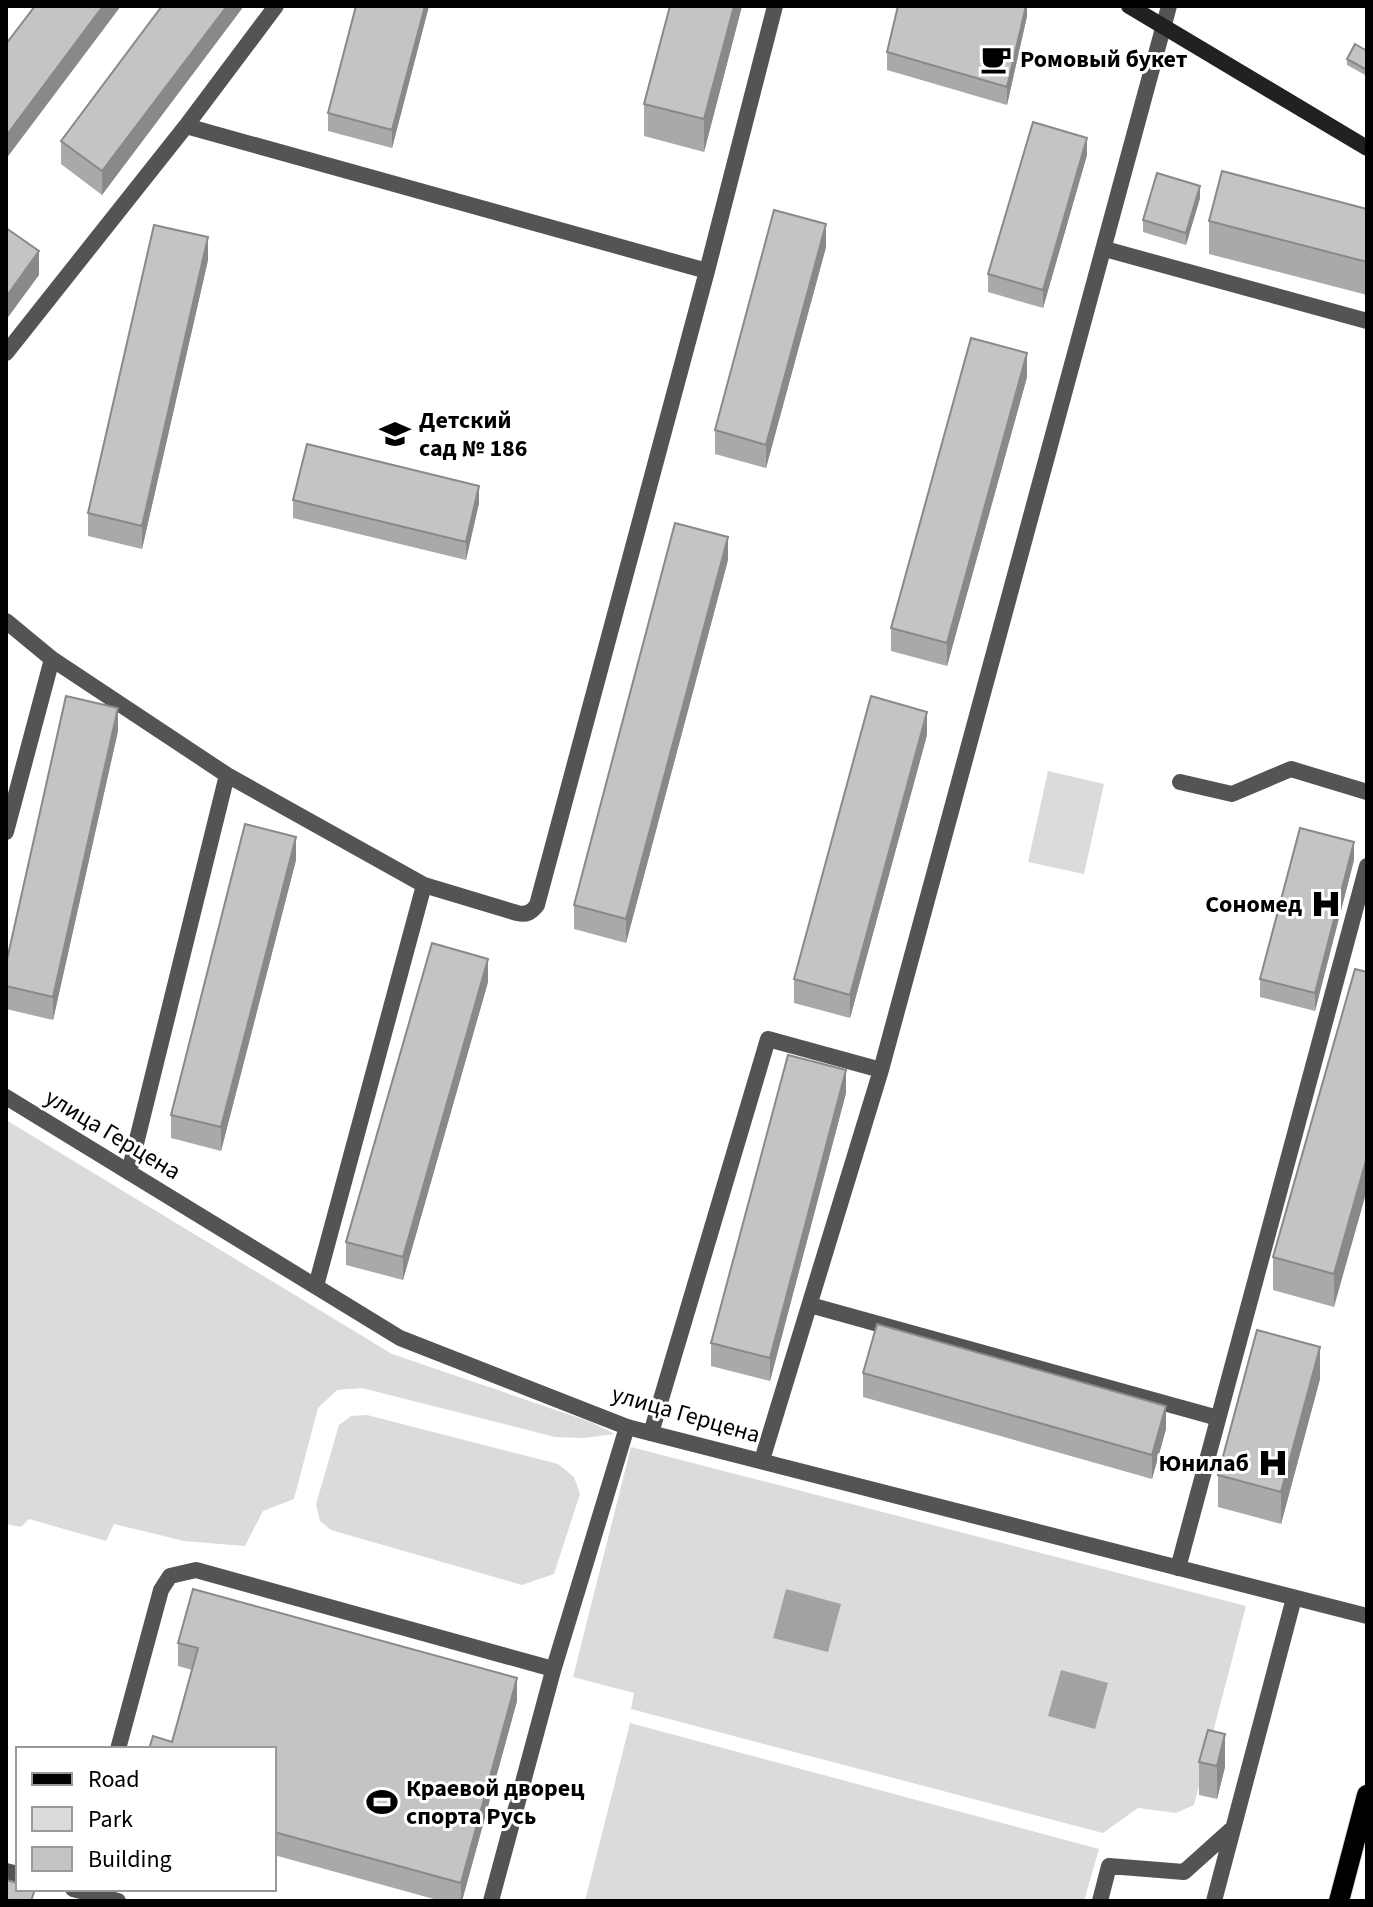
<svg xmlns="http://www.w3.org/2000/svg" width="1373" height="1907" viewBox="0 0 1373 1907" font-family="'Source Sans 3',sans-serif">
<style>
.green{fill:#dbdbdb}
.water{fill:#a2a2a2}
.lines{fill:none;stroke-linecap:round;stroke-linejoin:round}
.primary-casing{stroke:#dbdbdb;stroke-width:22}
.lane{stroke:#545454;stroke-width:16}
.street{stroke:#545454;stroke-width:16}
.secondary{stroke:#212121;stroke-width:16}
.primary{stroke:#000;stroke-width:20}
.wall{fill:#a9a9a9}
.shaded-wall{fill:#898989}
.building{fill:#c4c4c4;stroke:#898989;stroke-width:2}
.labels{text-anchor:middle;stroke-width:6;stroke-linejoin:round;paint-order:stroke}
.poi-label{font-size:24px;font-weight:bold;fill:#000;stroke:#fff;text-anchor:start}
.street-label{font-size:24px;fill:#000;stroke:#fff}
</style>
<rect width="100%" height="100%" fill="#fff"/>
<path class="green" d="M 1048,771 L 1104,784 L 1084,874 L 1028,862 Z
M 6,1120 L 392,1354 L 591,1422 L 615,1434 L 584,1438 L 555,1437 L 362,1388 L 337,1390 L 318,1408 L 294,1499 L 263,1511 L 245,1546 L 184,1541 L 114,1524 L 106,1541 L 29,1519 L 21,1527 L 6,1524 Z
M 367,1415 L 558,1464 L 574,1477 L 580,1494 L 554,1574 L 522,1585 L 331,1530 L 320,1521 L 316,1504 L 339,1425 L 351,1416 Z
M 631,1447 L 1246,1606 L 1194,1805 L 1176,1813 L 1138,1808 L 1103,1833 L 631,1709 L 634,1693 L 573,1677 Z
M 630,1723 L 1099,1849 L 1084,1901 L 585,1901 Z"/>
<path class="water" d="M 786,1589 L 841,1604 L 828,1652 L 773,1638 Z
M 1061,1670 L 1108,1683 L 1095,1729 L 1048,1716 Z"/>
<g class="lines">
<g class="primary-casing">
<path id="primary" d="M 1339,1901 L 1367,1795"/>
</g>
<path class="lane" d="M 186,126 L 707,271
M 1105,249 L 1367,321
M 6,353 L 186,126 L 276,6
M 6,621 L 52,659 L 227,775 L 424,885 L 517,913 C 526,915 531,913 537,905 L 707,271 L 775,6
M 1180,782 L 1232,794 L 1291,769 L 1367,792
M 6,832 L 52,659
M 129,1172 L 227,775
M 316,1286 L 424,885
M 810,1305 L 1218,1418
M 651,1433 L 768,1039 L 881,1070
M 762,1460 L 881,1070 L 1169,6
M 1178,1568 L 1367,866
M 118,1749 L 161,1590 L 170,1576 L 196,1570 L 553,1669
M 6,1871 L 18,1874
M 73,1889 L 118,1901
M 491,1901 L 553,1671 L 627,1427
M 1100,1901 L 1109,1866 L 1184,1872 L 1233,1828
M 1214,1901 L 1294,1598"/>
<path class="street" d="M 6,1097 L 400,1338 L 627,1427 L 1367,1616"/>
<path class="secondary" d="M 1129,6 L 1367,148"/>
<use href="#primary" class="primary"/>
</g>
<path class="wall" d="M 162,6 L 102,195 L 61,164 L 61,141 Z
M 356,6 L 429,6 L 392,148 L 328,131 L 328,113 Z
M 742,6 L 704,152 L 644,136 L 644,104 Z
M 1027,6 L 1027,16 L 1007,105 L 887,70 L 887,52 Z
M 1367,51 L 1367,76 L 1347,65 L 1347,59 Z
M 1087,155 L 1043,308 L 988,292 L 988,274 Z
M 1200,198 L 1186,245 L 1143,232 L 1143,220 Z
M 1367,209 L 1367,295 L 1209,254 L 1209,221 Z
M 826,247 L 766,468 L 715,454 L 715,430 Z
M 208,260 L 142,549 L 88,536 L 88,513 Z
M 1027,377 L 947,666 L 891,651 L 891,628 Z
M 293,500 L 479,503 L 466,560 L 293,518 Z
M 728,560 L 626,943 L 574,929 L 574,905 Z
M 118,731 L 53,1020 L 6,1009 L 6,964 Z
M 927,735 L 850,1018 L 794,1003 L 794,979 Z
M 296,860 L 221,1151 L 171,1138 L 171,1115 Z
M 1354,860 L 1315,1011 L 1260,997 L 1260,979 Z
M 1355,969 L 1334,1307 L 1273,1290 L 1273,1257 Z
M 488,982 L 403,1280 L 346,1265 L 346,1242 Z
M 846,1093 L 770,1381 L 711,1366 L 711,1343 Z
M 863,1373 L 1166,1429 L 1152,1479 L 863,1397 Z
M 1320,1379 L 1281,1524 L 1218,1507 L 1218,1475 Z
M 178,1643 L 517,1701 L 462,1901 L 441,1901 L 274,1855 L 274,1749 L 172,1742 L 192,1670 L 178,1666 Z
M 1199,1762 L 1225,1767 L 1217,1799 L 1199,1795 Z"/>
<path class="shaded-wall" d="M 103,6 L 121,6 L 6,159 L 6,136 Z
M 227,6 L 244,6 L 102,195 L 102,171 Z
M 425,6 L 429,6 L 392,148 L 392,130 Z
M 734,6 L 742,6 L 704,152 L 704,119 Z
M 1026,6 L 1027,6 L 1027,16 L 1007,105 L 1007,87 Z
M 1087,138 L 1087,155 L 1043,308 L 1043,290 Z
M 1200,186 L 1200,198 L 1186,245 L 1186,233 Z
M 826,224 L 826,247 L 766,468 L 766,445 Z
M 208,237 L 208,260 L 142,549 L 142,526 Z
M 39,251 L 39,275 L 6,320 L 6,297 Z
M 1027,353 L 1027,377 L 947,666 L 947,643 Z
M 479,486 L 479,503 L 466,560 L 466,542 Z
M 728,537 L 728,560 L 626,943 L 626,919 Z
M 118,708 L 118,731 L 53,1020 L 53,997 Z
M 927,712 L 927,735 L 850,1018 L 850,995 Z
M 296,837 L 296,860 L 221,1151 L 221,1127 Z
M 1354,842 L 1354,860 L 1315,1011 L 1315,993 Z
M 488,959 L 488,982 L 403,1280 L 403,1257 Z
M 846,1070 L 846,1093 L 770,1381 L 770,1358 Z
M 1367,1157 L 1367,1190 L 1334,1307 L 1334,1274 Z
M 1320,1347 L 1320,1379 L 1281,1524 L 1281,1492 Z
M 1166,1406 L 1166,1429 L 1152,1479 L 1152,1455 Z
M 517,1678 L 517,1701 L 462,1901 L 461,1901 L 461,1883 Z
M 1225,1734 L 1225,1767 L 1217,1799 L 1217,1766 Z"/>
<path class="building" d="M 35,6 L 103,6 L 6,136 L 6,44 Z
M 162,6 L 227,6 L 102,171 L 61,141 Z
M 356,6 L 425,6 L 392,130 L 328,113 Z
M 670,6 L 734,6 L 704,119 L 644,104 Z
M 898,6 L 1026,6 L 1007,87 L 887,52 Z
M 1355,44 L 1367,51 L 1367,70 L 1347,59 Z
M 1033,122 L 1087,138 L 1043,290 L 988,274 Z
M 1222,171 L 1367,209 L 1367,262 L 1209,221 Z
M 1157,173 L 1200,186 L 1186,233 L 1143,220 Z
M 774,210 L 826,224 L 766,445 L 715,430 Z
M 154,225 L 208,237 L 142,526 L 88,513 Z
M 6,228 L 39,251 L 6,297 Z
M 971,338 L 1027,353 L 947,643 L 891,628 Z
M 307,444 L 479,486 L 466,542 L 293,500 Z
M 675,523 L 728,537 L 626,919 L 574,905 Z
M 66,696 L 118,708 L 53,997 L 6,986 L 6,964 Z
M 871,696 L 927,712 L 850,995 L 794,979 Z
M 245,824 L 296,837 L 221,1127 L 171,1115 Z
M 1300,828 L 1354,842 L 1315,993 L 1260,979 Z
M 432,943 L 488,959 L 403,1257 L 346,1242 Z
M 1355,969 L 1367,972 L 1367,1157 L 1334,1274 L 1273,1257 Z
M 788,1055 L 846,1070 L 770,1358 L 711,1343 Z
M 877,1324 L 1166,1406 L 1152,1455 L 863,1373 Z
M 1257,1330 L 1320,1347 L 1281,1492 L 1218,1475 Z
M 193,1589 L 517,1678 L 461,1883 L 274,1832 L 274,1749 L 149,1749 L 153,1736 L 172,1742 L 198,1648 L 178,1643 Z
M 1208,1730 L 1225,1734 L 1217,1766 L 1199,1762 Z
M 6,1880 L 18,1883 L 18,1889 L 35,1889 L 31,1901 L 6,1901 Z"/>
<defs>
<g id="cafe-bare" transform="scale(2.4)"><path d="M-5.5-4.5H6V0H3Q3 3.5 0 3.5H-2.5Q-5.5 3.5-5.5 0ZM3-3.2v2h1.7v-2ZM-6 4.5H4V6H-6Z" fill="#000" stroke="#fff" stroke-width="2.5" paint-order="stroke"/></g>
<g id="school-bare" transform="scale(2.4)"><path d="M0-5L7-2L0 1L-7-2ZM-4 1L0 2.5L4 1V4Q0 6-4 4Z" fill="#000" stroke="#fff" stroke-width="2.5" paint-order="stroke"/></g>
<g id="hospital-bare" transform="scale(2.4)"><path d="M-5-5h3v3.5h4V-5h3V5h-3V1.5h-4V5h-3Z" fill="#000" stroke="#fff" stroke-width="2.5" paint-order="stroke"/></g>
<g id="stadium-bare" transform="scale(2.4)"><path d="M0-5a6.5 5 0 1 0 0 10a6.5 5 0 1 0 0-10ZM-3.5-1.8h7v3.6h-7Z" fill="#000" stroke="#fff" stroke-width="2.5" paint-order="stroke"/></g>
</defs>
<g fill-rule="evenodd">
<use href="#cafe-bare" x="996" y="59"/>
<use href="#school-bare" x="395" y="434"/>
<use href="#hospital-bare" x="1326" y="904"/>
<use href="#hospital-bare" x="1273" y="1463"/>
<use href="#stadium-bare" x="382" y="1802"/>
</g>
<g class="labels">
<g class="poi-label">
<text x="1020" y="67">Ромовый букет</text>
<text x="419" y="428">Детский<tspan x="419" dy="28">сад № 186</tspan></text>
<text x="1302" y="912" text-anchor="end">Сономед</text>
<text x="1249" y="1471" text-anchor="end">Юнилаб</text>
<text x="406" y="1796">Краевой дворец<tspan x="406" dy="28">спорта Русь</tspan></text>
</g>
<g class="street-label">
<text transform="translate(113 1134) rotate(31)" y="8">улица Герцена</text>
<text transform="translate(686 1414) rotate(16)" y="8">улица Герцена</text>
</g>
</g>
<rect width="1373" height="1907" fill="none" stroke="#000000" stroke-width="16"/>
<rect x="16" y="1747" width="260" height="144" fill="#ffffff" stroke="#999999" stroke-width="2"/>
<rect x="32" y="1773" width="40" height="12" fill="#000000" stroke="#999999" stroke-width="2"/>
<text x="88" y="1787" font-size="24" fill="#000000">Road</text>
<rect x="32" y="1807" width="40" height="24" fill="#dbdbdb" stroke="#999999" stroke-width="2"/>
<text x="88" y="1827" font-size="24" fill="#000000">Park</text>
<rect x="32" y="1847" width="40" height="24" fill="#c4c4c4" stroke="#999999" stroke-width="2"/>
<text x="88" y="1867" font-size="24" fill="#000000">Building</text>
</svg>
